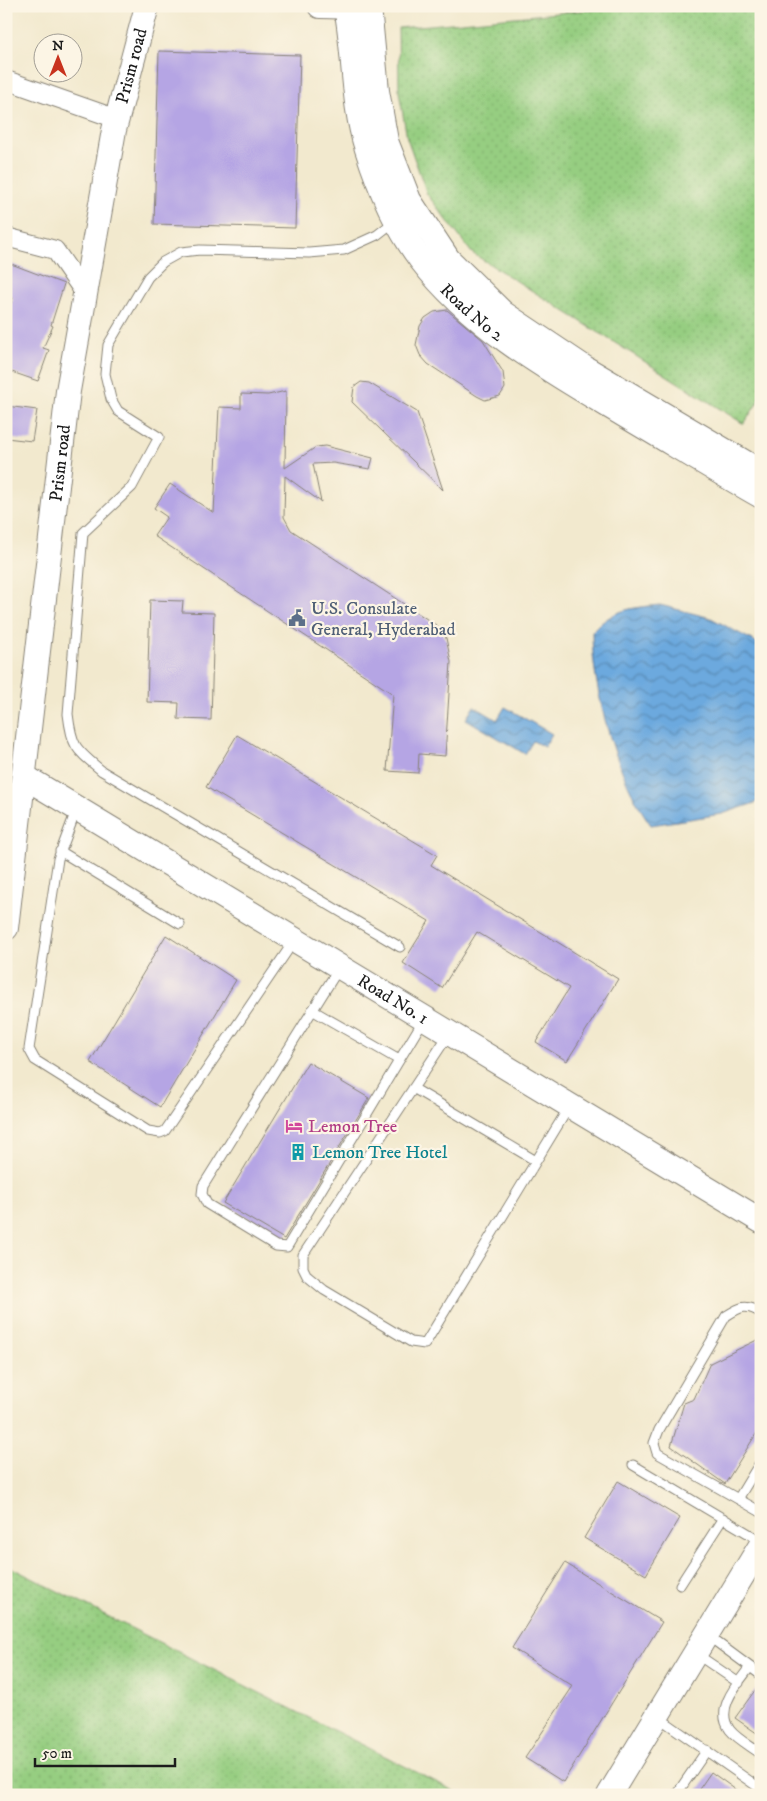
<svg xmlns="http://www.w3.org/2000/svg" width="767" height="1801" viewBox="0 0 767 1801" font-family="'IM FELL DW Pica',serif">
<style>
.grass{fill:url(#grass-dots);stroke:#59754e}
.water{fill:url(#water-waves);stroke:#44627d}
.building{fill:#b5a5e4}
.lines{fill:none;stroke-linecap:round;stroke-linejoin:round}
.lane-casing{stroke:#878275;stroke-width:11}
.street-casing{stroke:#878275;stroke-width:20}
.secondary-casing{stroke:#878275;stroke-width:26}
.lane{stroke:#fff;stroke-width:9}
.street{stroke:#fff;stroke-width:18}
.secondary{stroke:#fff;stroke-width:24}
.labels{text-anchor:middle;stroke-width:4.5;stroke-linejoin:round;paint-order:stroke}
.street-label{font-size:18px;fill:#1c1c1c;stroke:#fcf5e5}
.service-label{font-size:18px;fill:#4e5e75;stroke:#fcf5e5;text-anchor:start}
.hotel-label{font-size:18px;fill:#b23c85;stroke:#fcf5e5;text-anchor:start}
.culture-label{font-size:18px;fill:#0d838f;stroke:#fcf5e5;text-anchor:start}
</style>
<defs>
<pattern id="grass-dots" width="8" height="8" patternUnits="userSpaceOnUse" patternTransform="scale(1.25)"><rect width="8" height="8" fill="#96ce81"/><path d="M2 2h.1M6 6h.1" fill="none" stroke="#81b06f" stroke-width="1.8" stroke-linecap="round"/></pattern>
<pattern id="water-waves" width="16" height="10" patternUnits="userSpaceOnUse" patternTransform="scale(1.25)"><rect width="16" height="10" fill="#6ca9de"/><path d="M0 5q4-4 8 0t8 0" fill="none" stroke="#5889b3"/></pattern>
</defs>
<rect width="100%" height="100%" fill="#fcf5e5"/>
<filter id="ink" filterUnits="userSpaceOnUse"><feTurbulence type="fractalNoise" baseFrequency=".02" numOctaves="2"/><feDisplacementMap in="SourceGraphic" scale="10" xChannelSelector="R" yChannelSelector="G"/><feConvolveMatrix kernelMatrix="1 2 1 2 8 2 1 2 1" color-interpolation-filters="sRGB"/></filter>
<filter id="wash" filterUnits="userSpaceOnUse"><feTurbulence type="fractalNoise" baseFrequency=".0096" numOctaves="4" result="noise"/><feDisplacementMap in="SourceGraphic" scale="20" xChannelSelector="R" yChannelSelector="G"/><feGaussianBlur stdDeviation="1.12" result="paint"/><feColorMatrix in="noise" values="0 0 0 0 0 0 0 0 0 0 0 0 0 0 0 0 0 1.4 0 .05"/><feComposite in="paint" operator="in"/></filter>
<g filter="url(#wash)">
<rect width="100%" height="100%" fill="#f2e9ce"/>
<path class="grass" d="M 632,6 L 761,6 L 761,397 L 744,424 L 472,253 L 427,194 L 407,138 L 399,92 L 398,28 Z
M 6,1565 L 462,1795 L 6,1795 Z"/>
<path class="water" d="M 660,605 L 711,618 L 761,645 L 761,801 L 722,814 L 651,825 C 617,779 592,690 592,632 C 613,609 630,608 660,605 Z
M 474,706 L 497,720 L 505,707 L 552,734 L 544,747 L 533,741 L 525,754 L 466,719 Z"/>
<g id="blocks">
<path class="building" d="M 159,51 L 300,55 L 295,228 L 154,224 Z
M 6,262 L 64,284 L 51,325 L 53,326 L 43,348 L 49,350 L 38,381 L 6,370 L 6,315 L 13,298 L 6,295 Z
M 447,310 L 483,340 L 503,372 L 505,388 L 500,396 L 485,400 L 477,396 L 428,364 L 420,355 L 416,345 L 420,326 L 425,318 L 434,312 Z
M 361,382 L 369,383 L 417,412 L 443,490 L 352,402 L 354,387 Z
M 286,391 L 285,468 L 316,447 L 325,446 L 373,458 L 370,469 L 333,463 L 313,464 L 321,502 L 285,476 L 284,517 L 291,530 L 436,625 L 446,638 L 451,662 L 445,756 L 419,754 L 418,773 L 387,771 L 393,694 L 154,536 L 167,517 L 154,508 L 170,484 L 214,513 L 219,407 L 241,408 L 241,394 L 268,395 Z
M 6,406 L 37,410 L 32,441 L 6,438 Z
M 150,600 L 183,601 L 182,612 L 214,613 L 211,720 L 178,719 L 179,703 L 147,702 Z
M 237,735 L 437,855 L 431,865 L 618,979 L 567,1061 L 536,1042 L 569,988 L 477,932 L 442,988 L 403,963 L 429,921 L 206,787 Z
M 166,935 L 236,980 L 160,1107 L 90,1062 Z
M 308,1062 L 369,1098 L 284,1239 L 223,1203 Z
M 761,1338 L 761,1426 L 725,1484 L 671,1446 L 684,1403 L 694,1399 L 710,1363 Z
M 618,1481 L 680,1518 L 646,1575 L 584,1538 Z
M 565,1563 L 662,1622 L 563,1782 L 525,1758 L 573,1686 L 512,1648 Z
M 761,1682 L 761,1736 L 735,1718 Z
M 711,1772 L 743,1795 L 695,1795 Z"/>
</g>
</g>
<g filter="url(#ink)">
<use href="#blocks" fill-opacity="0" stroke="#878275" stroke-width="1"/>
<g class="lines">
<g class="lane-casing">
<path id="lane" d="M 395,221 L 377,235 L 344,250 L 309,253 L 200,250 L 181,252 L 163,262 L 148,277 L 108,345 L 105,374 L 111,399 L 118,411 L 159,437 L 132,487 L 83,533 L 68,714 C 72,748 76,749 102,771 L 400,947
M 77,808 L 58,859 L 29,1049 L 35,1060 L 148,1131 L 160,1133 L 165,1131 L 294,941
M 60,851 L 180,924
M 339,968 L 203,1186 L 202,1194 L 207,1204 L 276,1246 L 287,1247 L 424,1019
M 312,1010 L 399,1060
M 449,1034 L 303,1255 L 303,1268 L 307,1276 L 324,1290 L 411,1342 L 425,1344 L 569,1107
M 413,1088 L 536,1161
M 761,1313 C 746,1303 740,1307 726,1316 L 659,1430 L 654,1443 L 657,1453 L 761,1512
M 633,1465 L 761,1541
M 738,1499 L 761,1461
M 680,1585 L 723,1518
M 707,1635 L 761,1675
M 695,1653 L 739,1683
M 750,1667 C 738,1683 714,1709 730,1730 C 737,1739 752,1747 761,1754
M 658,1717 L 761,1789
M 676,1795 L 707,1750"/>
</g>
<g class="street-casing">
<path id="street" d="M 6,80 L 117,119
M 6,237 L 55,250 L 84,292"/>
</g>
<g class="secondary-casing">
<g id="secondary">
<path d="M 320,6 L 361,7"/>
<path id="s1" d="M 346,7 C 355,53 352,103 367,149 C 379,187 397,228 421,260 C 473,328 552,372 624,415 C 670,442 715,470 761,496"/>
<path d="M 369,7 L 377,91 L 386,141 L 409,200 L 448,259 L 503,313 L 585,368 L 761,472"/>
<path id="s2" d="M 25,777 L 761,1221"/>
<path id="s3" d="M 6,928 L 68,391 L 114,130 L 147,6"/>
<path d="M 609,1795 L 761,1545"/>
</g>
</g>
<use href="#lane" class="lane"/>
<use href="#street" class="street"/>
<use href="#secondary" class="secondary"/>
</g>
</g>
<defs>
<g id="civic-bare" transform="scale(1.35)"><path d="M-.6-6.5H3V-4.5H.6V-3L4-1V1h2V6H-6V1h2V-1L-.6-3ZM-1.2 2.5V6h2.4V2.5Z" fill="#5c6f8a" stroke="#fcf5e5" stroke-width="2.5" paint-order="stroke"/></g>
<g id="hotel-bare" transform="scale(1.35)"><path d="M-6-4.5h1.5V1H6V5H4.5V3h-9V5H-6ZM-4 0a1.8 1.8 0 1 1 3.6 0ZM.5 0V-2.5h3Q6-2.5 6 0Z" fill="#d1479c" stroke="#fcf5e5" stroke-width="2.5" paint-order="stroke"/></g>
<g id="building-bare" transform="scale(1.35)"><path d="M-4-6H4V6H1V3H-1V6H-4ZM-2.5-4.3h1.7v1.8h-1.7ZM.8-4.3h1.7v1.8H.8ZM-2.5-1h1.7V.8h-1.7ZM.8-1h1.7V.8H.8Z" fill="#0f9aa8" stroke="#fcf5e5" stroke-width="2.5" paint-order="stroke"/></g>
</defs>
<g fill-rule="evenodd">
<use href="#civic-bare" x="297" y="618"/>
<use href="#hotel-bare" x="294" y="1126"/>
<use href="#building-bare" x="298" y="1152"/>
</g>
<g class="labels">
<g class="street-label">
<text dy="6" stroke="none"><textPath href="#s3" startOffset="872">Prism road</textPath></text>
<text dy="6" stroke="none"><textPath href="#s1" startOffset="341">Road No 2</textPath></text>
<text dy="6" stroke="none"><textPath href="#s3" startOffset="468">Prism road</textPath></text>
<text dy="6" stroke="none"><textPath href="#s2" startOffset="430">Road No. 1</textPath></text>
</g>
<g class="service-label">
<text x="311" y="614">U.S. Consulate<tspan x="311" dy="21">General, Hyderabad</tspan></text>
</g>
<g class="hotel-label">
<text x="308" y="1132">Lemon Tree</text>
</g>
<g class="culture-label">
<text x="312" y="1158">Lemon Tree Hotel</text>
</g>
</g>
<rect width="767" height="1801" fill="none" stroke="#fcf5e5" stroke-width="25"/>
<g transform="translate(58 58)"><circle r="24" fill="#fcf5e5" stroke="#a29e95"/>
<path d="M0-4L9 19L0 12L-9 19Z" fill="#c8321e"/>
<text y="-8" font-size="14" font-weight="bold" text-anchor="middle" fill="#1c1c1c">N</text>
</g>
<path d="M35 1758v8h140v-8" fill="none" stroke="#1c1c1c" stroke-width="2.5"/>
<text x="42" y="1758" font-size="15" fill="#1c1c1c" stroke="#fcf5e5" stroke-width="4" paint-order="stroke">50 m</text>
</svg>
